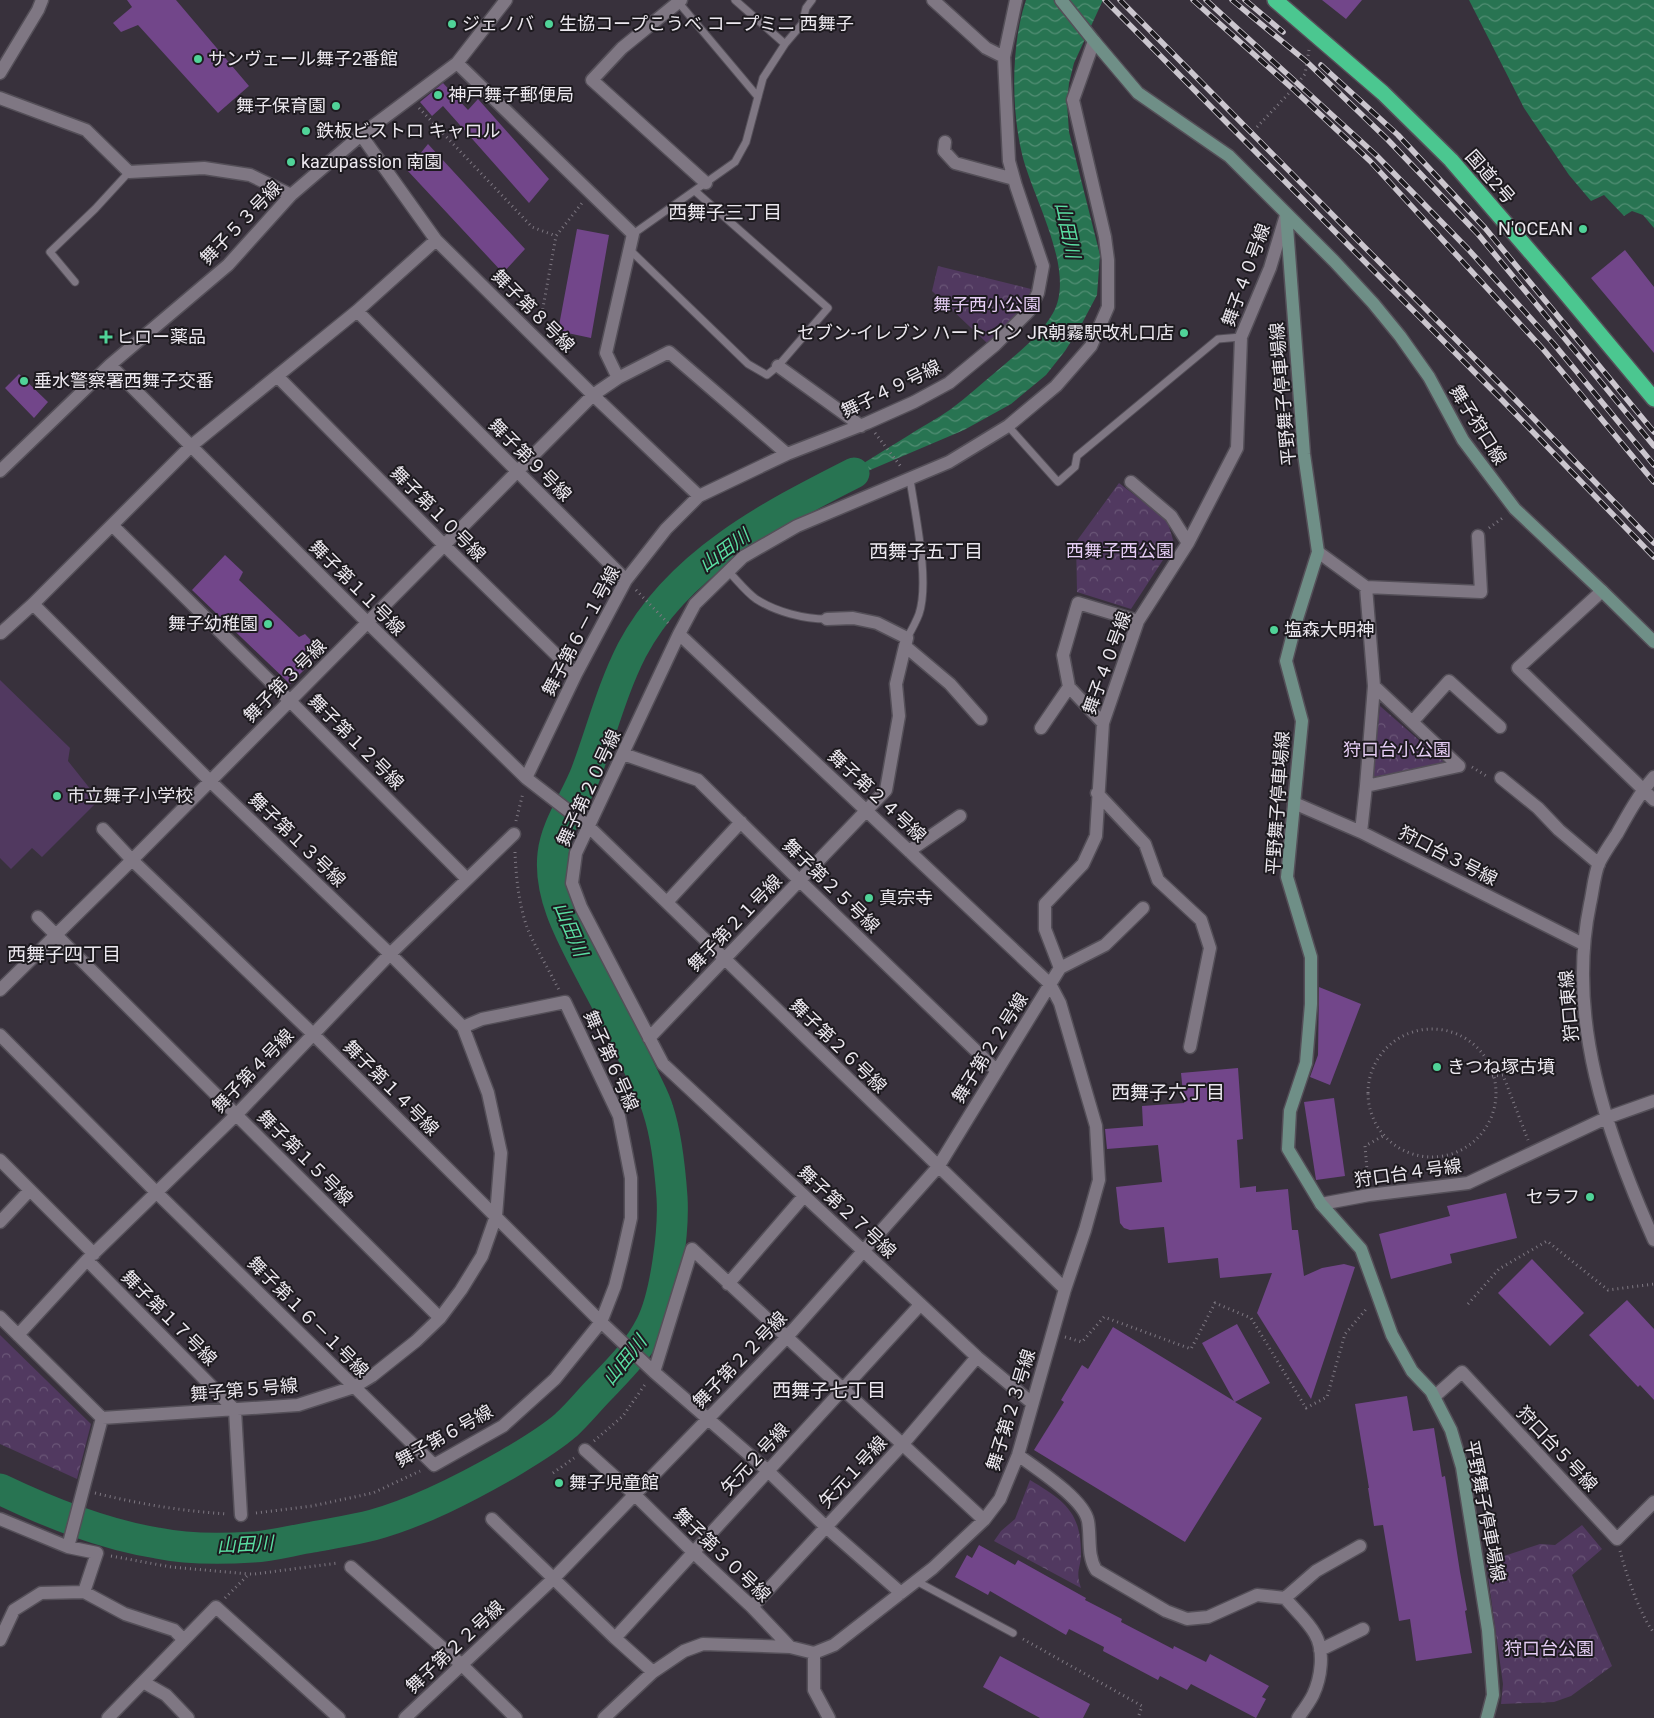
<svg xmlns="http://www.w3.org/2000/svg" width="1654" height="1718" viewBox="0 0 1654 1718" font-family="Roboto,'Noto Sans JP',sans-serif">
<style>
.park{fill:url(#park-crowns)}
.pitch{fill:#513960}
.water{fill:url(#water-waves)}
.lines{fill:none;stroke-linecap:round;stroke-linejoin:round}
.river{stroke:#287452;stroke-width:31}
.building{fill:#72468a}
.lane-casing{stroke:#544f58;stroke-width:9}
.street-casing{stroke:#544f58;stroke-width:15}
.secondary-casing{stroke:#544f58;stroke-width:15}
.highway-casing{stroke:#544f58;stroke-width:18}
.path{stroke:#7e7882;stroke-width:3;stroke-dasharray:1 4;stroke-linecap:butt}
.lane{stroke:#7f7783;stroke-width:7}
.street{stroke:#7f7783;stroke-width:12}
.secondary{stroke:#6f8f87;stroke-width:12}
.highway{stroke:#4bc790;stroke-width:15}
.rail-casing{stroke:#cbc6ce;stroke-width:5.5}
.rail{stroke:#1d1a1f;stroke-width:4;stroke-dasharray:11;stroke-linecap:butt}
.poi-dot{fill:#50d398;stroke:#1d1a1f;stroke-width:2}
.labels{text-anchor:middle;stroke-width:4;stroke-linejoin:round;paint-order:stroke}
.poi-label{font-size:18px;fill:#ece8ef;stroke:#1d1a1f;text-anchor:start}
.street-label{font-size:18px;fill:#ece8ef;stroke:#1d1a1f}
.park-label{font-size:18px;fill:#e5cdf4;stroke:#1d1a1f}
.neighbourhood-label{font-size:19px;fill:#ece8ef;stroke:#1d1a1f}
.water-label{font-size:19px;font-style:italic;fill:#5adea2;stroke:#1d1a1f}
</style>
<defs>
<pattern id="park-crowns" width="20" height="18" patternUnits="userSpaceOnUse" patternTransform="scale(1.25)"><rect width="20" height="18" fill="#513960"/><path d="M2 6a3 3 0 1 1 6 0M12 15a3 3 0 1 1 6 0" fill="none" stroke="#6a5677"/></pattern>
<pattern id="water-waves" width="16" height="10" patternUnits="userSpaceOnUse" patternTransform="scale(1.25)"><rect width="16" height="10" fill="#287452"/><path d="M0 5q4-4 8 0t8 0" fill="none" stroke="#528e74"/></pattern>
</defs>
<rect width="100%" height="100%" fill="#38313c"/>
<path class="park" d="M 938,266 L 1031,289 L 1025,308 L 987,343 L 932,291 Z
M 1119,483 L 1167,520 L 1174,543 L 1131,609 L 1077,592 L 1076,542 Z
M 1380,706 L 1445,763 L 1373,777 Z
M 0,1335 L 91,1424 L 77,1479 L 0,1444 Z
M 1030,1480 C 1063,1500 1081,1511 1081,1553 C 1081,1569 1075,1570 1081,1588 L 994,1541 L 1001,1531 L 1015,1519 Z
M 1582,1525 L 1602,1549 L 1572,1575 L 1612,1666 L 1571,1696 L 1554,1702 L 1501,1704 L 1503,1684 L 1486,1562 L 1540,1544 L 1555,1545 Z"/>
<path class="pitch" d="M 0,680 L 70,748 L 68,761 L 99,800 L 42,857 L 32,848 L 11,869 L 0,858 Z"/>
<path class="water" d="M 1026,0 L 1103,0 L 1074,63 L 1069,83 L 1067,103 L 1069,132 L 1100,255 L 1097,295 L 1080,327 L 1065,351 L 1046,375 L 1011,404 L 964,430 L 816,493 C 846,474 876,455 906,437 C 921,427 937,419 951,409 C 967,397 982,383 998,370 C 1018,353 1040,336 1053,313 C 1077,271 1032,197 1022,154 C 1011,108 1011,44 1026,0 Z
M 1469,0 L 1654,0 L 1654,228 L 1643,215 L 1632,211 L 1624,216 L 1604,195 L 1591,201 L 1569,175 L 1524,108 Z"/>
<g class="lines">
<path class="river" d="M 0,1489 C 50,1513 102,1534 157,1543 C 186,1549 223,1549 253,1547 C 273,1546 293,1540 313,1537 C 333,1533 354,1530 373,1525 C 420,1512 466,1488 508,1464 C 528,1452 549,1440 566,1425 C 579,1413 590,1399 602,1387 C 621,1367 639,1349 651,1325 C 666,1295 674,1230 672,1197 C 670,1169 667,1137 658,1110 C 655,1099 649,1089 644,1078 C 628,1044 611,1010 593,977 C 574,940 548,897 553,854 C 556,826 576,799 586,773 C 601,733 612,689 632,650 C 678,563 769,516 854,473"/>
</g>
<path class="building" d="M 127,0 L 176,0 L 249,86 L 218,113 L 138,25 L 121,32 L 113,23 L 132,7 Z
M 1322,0 L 1362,0 L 1346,19 Z
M 443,83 L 468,110 L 478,99 L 549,179 L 529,203 L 443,106 L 432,116 L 420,102 Z
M 428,144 L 525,249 L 503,273 L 407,170 Z
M 577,229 L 609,235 L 591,338 L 558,331 Z
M 1625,250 L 1654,287 L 1654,353 L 1591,278 Z
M 19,374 L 48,402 L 34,418 L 5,388 Z
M 225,555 L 243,572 L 239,580 L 299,637 L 305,634 L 322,652 L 290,684 L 192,590 Z
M 1319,987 L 1361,1004 L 1330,1085 L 1310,1077 L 1318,1055 Z
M 1238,1068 L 1243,1139 L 1237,1140 L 1240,1188 L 1256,1186 L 1256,1192 L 1288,1189 L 1292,1230 L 1298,1230 L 1304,1276 L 1322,1268 L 1344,1264 L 1355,1267 L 1311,1399 L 1257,1313 L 1272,1273 L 1220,1278 L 1218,1258 L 1168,1263 L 1164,1227 L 1130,1230 L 1124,1228 L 1120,1223 L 1116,1187 L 1162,1182 L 1158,1145 L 1107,1149 L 1105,1129 L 1143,1126 L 1142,1106 L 1184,1103 L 1181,1073 Z
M 1334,1098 L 1345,1176 L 1316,1180 L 1304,1102 Z
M 1506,1193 L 1517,1238 L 1450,1254 L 1452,1263 L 1391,1279 L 1379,1234 L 1450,1216 L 1447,1206 Z
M 1532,1259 L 1584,1313 L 1550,1346 L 1498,1293 Z
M 1627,1300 L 1654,1329 L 1654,1400 L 1640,1385 L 1638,1387 L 1589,1335 Z
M 1237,1324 L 1270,1383 L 1235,1402 L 1262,1418 L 1185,1542 L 1034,1450 L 1064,1402 L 1061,1400 L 1082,1365 L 1088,1369 L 1113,1327 L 1234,1401 L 1202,1343 Z
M 1407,1396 L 1413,1431 L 1434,1428 L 1442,1477 L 1445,1476 L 1460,1572 L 1467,1610 L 1465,1611 L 1472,1653 L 1416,1661 L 1410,1619 L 1399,1621 L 1383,1525 L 1374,1526 L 1368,1488 L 1369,1488 L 1355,1404 Z
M 979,1545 L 1015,1565 L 1018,1560 L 1086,1598 L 1085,1600 L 1122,1619 L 1121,1622 L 1173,1649 L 1174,1646 L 1206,1662 L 1210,1654 L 1269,1686 L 1262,1697 L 1266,1699 L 1256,1718 L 1191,1684 L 1187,1690 L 1160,1676 L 1158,1680 L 1103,1651 L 1104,1647 L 1069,1629 L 1066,1635 L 990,1591 L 988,1595 L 955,1577 L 967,1555 L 972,1558 Z
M 1000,1656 L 1090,1704 L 1083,1718 L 1040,1718 L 983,1687 Z"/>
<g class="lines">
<g class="lane-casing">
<path id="lane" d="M 735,0 L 785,44
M 679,3 L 758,97
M 633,234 L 735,162 L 746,142 L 763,78 L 785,44 L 802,24 L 806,8 L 812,0
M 630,250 L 748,364 L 767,375 L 778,366 L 828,308 L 695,191
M 75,282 L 50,252 L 95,209 L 129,172
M 1008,426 L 1058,482 L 1075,467 L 1077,456 L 1218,339 L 1241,337
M 728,571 C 737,580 746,592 756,599 C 776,612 804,619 827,619
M 907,638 C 911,631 916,622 919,614 C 930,581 915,514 910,479
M 916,1581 L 1013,1633"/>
</g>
<g class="street-casing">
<path id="street" d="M 681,0 L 622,48 L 592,80 L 706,183
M 933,0 L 986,48 L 1004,57
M 457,63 L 633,234 L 606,353 L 618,378
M 0,73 L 38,10 L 42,0
M 0,98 L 86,130 L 129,172 L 204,168 L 250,175 L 291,195
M 361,135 L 436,240 L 593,395 L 699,496
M 945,142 L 944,151 L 955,163 L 1014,179
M 357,311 L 626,580
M 110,365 L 368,623 L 526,778 L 588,826 L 1065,1289
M 778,366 L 861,426
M 277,376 L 444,545 L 576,674
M 0,471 L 110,365 L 228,265 L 291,195 L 361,135 L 457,63 L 506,0
M 1131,482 L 1171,516 L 1188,543
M 112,525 L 290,701 L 467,879
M 1318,552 L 1366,587 L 1374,686 L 1366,786 L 1459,766
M 1366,587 L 1481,592 L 1478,536
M 1602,591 L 1518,668 L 1654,800
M 0,632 L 1,633 L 33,604 L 191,446 L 357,311 L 436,240
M 905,646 L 950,684 L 981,719
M 1374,686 L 1459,766
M 1413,721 L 1449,681 L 1500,727
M 1103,723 L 1069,687 L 1063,655 L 1078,603 L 1138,621
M 1041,728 L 1069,687
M 623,754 L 698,780 L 800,881 L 997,1071
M 1654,777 C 1639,794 1628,814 1617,834 C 1611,843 1604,853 1599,863 C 1594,875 1593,891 1590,904 C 1566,1019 1607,1135 1654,1240
M 526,778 L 576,674 L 626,580 L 666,529 L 699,496 L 787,454 L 867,423 L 914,402 L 949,383 L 995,345 L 1029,311 L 1038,293 L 1043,266 L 1016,186 L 1009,161 L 1004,57 L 1016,0
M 1501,778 L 1538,808 L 1559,830 L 1599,864
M 1097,793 L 1145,844 L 1158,880 L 1201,920 L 1210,948 L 1190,1047
M 1294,803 L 1361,832 L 1583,944
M 103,829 L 132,860 L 313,1034 L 601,1322 L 654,1372 L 768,1471 L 826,1527 L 901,1593
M 1361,832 L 1366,786
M 909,851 L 960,816
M 667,902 L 741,822
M 38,917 L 440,1318
M 1060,968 L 1105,945 L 1143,908
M 0,990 L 132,860 L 593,395 L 618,378 L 669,352 L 787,454
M 0,1035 L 157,1193 L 434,1465 L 503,1426 L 555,1379 L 601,1322 L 615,1286 L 622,1258 L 631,1218 L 631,1178 L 619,1116 L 565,1002 L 482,1019 L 463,1027 L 390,954 L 210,781 L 33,604
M 649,1038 L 886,790 L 899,716 L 896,684 L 907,638 L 877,623 L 853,618 L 827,619
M 0,1160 L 94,1254
M 1321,1204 L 1369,1195 L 1468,1183 L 1606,1118 L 1654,1101
M 0,1222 L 30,1190
M 87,1260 L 235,1410 L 241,1515
M 728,1284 L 804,1196
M 0,1317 L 102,1418 L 68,1547
M 18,1335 L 87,1260 L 237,1114 L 390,954 L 514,834
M 654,1372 L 692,1249 L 984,1520
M 1434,1397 L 1462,1372 L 1617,1539 L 1654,1502
M 1032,1403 L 977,1357 L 663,1064 L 581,907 L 572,883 L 576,853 L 679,634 L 695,604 L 743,557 L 797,526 L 949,462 L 1008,426 L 1056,386 L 1091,346 L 1108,307 L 1108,260 L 1105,237 L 1073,100 L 1094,41
M 102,1418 L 298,1405 L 354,1387 L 372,1376 L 416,1341 L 440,1318 L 461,1290 L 482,1256 L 496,1216 L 501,1153 L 488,1093 L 463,1027
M 585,1450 L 634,1494 L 693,1552 L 752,1607 L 790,1647
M 1018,1455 C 1037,1469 1084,1499 1088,1521 C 1091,1538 1087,1555 1096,1570 L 1166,1611 L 1187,1619 L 1208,1617 L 1257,1595 L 1285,1598 C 1295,1610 1308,1621 1315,1634 C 1325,1651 1321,1678 1313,1695 C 1309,1703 1303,1711 1298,1718
M 0,1519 L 68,1547 L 97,1553 L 84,1592
M 492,1519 L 615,1638 L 653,1672
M 351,1567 L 462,1665 L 516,1718
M 1285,1598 L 1316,1571 L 1360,1546
M 752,1607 L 902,1445 L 977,1357
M 615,1638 L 920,1305
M 0,1640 L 14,1610 L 41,1593 L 84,1592 L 125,1614 L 174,1630 L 184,1640
M 1320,1650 L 1363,1629
M 814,1653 L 814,1690 L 829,1718
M 143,1682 L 216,1607 L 339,1718
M 108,1718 L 143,1682 L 166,1695 L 188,1718
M 405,1718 L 554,1578 L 786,1338 L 938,1167 L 1060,968 L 1045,929 L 1045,904 L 1083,864 L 1096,836 L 1103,723 L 1138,621 L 1188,543 L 1237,448 L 1241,337 L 1270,268 L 1286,215
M 604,1718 L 653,1672 L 684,1651 L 703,1644 L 790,1647 L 814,1653 L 834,1645 L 933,1568 L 984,1520 L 1000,1499 L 1018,1455 L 1065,1289 L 1085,1230 L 1099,1180 L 1096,1126 L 1060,1003 L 1050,984 L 679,634"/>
</g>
<g class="secondary-casing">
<path id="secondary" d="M 1061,0 L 1094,41 L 1138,93 L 1229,156 L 1334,261 L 1373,303 L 1400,336 L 1429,377 L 1463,440 L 1515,509 L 1602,591 L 1654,642
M 1286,213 L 1304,454 L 1318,552 L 1296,622 L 1286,661 L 1302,721 L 1287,877 L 1311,957 L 1311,1004 L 1306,1063 L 1290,1111 L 1288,1149 L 1321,1204 L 1361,1249 L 1392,1335 L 1412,1371 L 1431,1391 L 1451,1430 L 1462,1467 L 1488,1630 L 1493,1695 L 1487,1718"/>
</g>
<g class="highway-casing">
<path id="highway" d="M 1275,0 L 1383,93 L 1451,160 L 1558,284 L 1654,399"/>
</g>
<path class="path" d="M 419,108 L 532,227 L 556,236
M 1257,127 L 1293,89 L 1305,74 L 1309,50
M 540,324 L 556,236 L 582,203
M 875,433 L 902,468
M 1489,528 L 1504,517
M 636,590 L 668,623
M 1472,767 L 1488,777
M 516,821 L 523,793
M 515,852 C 516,878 519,906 528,930 C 537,950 549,970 559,990
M1368 1093a64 64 0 1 1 128 0a64 64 0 1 1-128 0Z
M 1492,1076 L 1503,1075 L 1528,1140
M 1368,1182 L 1365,1146 L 1383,1136
M 1468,1304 L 1499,1269 L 1547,1241 L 1608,1290 L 1654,1284
M 1065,1337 L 1082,1342 L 1104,1317 L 1191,1349 L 1215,1303 L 1251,1318 L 1306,1408 L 1327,1397 L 1345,1334 L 1368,1307
M 594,1441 L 623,1416 L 646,1383
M 553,1473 L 574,1458
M 95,1493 C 139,1504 182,1511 227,1514
M 256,1513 L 312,1506 L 373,1493 L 420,1471
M 1620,1551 C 1627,1576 1639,1613 1654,1633
M 111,1556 L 171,1567 L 249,1574
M 225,1598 L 249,1574 L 255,1574 L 338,1563
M 1023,1639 L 1142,1706 L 1138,1718"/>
<use href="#lane" class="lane"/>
<use href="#street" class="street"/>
<use href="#secondary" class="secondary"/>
<use href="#highway" class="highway"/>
<g class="rail-casing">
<path id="rail" d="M 1105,0 L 1502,400 L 1654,557
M 1120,0 L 1511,395 L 1654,543
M 1193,0 L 1293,89 L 1370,161 L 1543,349 L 1654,482
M 1206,0 L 1376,155 L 1468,249 L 1553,343 L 1654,465
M 1232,0 L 1307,62 L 1388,140 L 1477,233 L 1654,446
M 1245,0 L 1283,32
M 1321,65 L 1398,135 L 1485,228 L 1654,432"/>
</g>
<use href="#rail" class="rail"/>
</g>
<g class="poi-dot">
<circle cx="452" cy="24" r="5"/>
<circle cx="549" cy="24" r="5"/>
<circle cx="198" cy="59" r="5"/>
<circle cx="438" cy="95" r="5"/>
<circle cx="336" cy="106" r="5"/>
<circle cx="306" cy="131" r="5"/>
<circle cx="291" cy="162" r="5"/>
<circle cx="1583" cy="229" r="5"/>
<circle cx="1184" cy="333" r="5"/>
<path d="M103.5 329.5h5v5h5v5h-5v5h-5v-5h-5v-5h5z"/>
<circle cx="24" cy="381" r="5"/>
<circle cx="268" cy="624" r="5"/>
<circle cx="1274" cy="630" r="5"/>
<circle cx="57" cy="796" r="5"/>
<circle cx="869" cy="898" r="5"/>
<circle cx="1437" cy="1067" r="5"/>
<circle cx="1590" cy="1197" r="5"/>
<circle cx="559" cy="1483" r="5"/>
</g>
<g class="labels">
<g class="poi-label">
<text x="462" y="30">ジェノバ</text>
<text x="559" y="30">生協コープこうべ コープミニ 西舞子</text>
<text x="208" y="65">サンヴェール舞子2番館</text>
<text x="448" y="101">神戸舞子郵便局</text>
<text x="326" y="112" text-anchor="end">舞子保育園</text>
<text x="316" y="137">鉄板ビストロ キャロル</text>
<text x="301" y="168">kazupassion 南園</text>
<text x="1573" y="235" text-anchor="end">N'OCEAN</text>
<text x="1174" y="339" text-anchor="end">セブン-イレブン ハートイン JR朝霧駅改札口店</text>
<text x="116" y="343">ヒロー薬品</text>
<text x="34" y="387">垂水警察署西舞子交番</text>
<text x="258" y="630" text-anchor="end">舞子幼稚園</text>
<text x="1284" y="636">塩森大明神</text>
<text x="67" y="802">市立舞子小学校</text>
<text x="879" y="904">真宗寺</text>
<text x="1447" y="1073">きつね塚古墳</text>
<text x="1580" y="1203" text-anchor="end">セラフ</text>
<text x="569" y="1489">舞子児童館</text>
</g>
<g class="street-label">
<text transform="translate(1490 177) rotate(49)" y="6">国道2号</text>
<text transform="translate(241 223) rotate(-46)" y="6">舞子５３号線</text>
<text transform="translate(1246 275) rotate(-70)" y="6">舞子４０号線</text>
<text transform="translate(533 311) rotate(45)" y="6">舞子第８号線</text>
<text transform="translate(891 389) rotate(-26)" y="6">舞子４９号線</text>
<text transform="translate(1283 394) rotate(-95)" y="6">平野舞子停車場線</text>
<text transform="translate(1478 425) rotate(58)" y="6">舞子狩口線</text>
<text transform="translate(530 460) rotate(45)" y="6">舞子第９号線</text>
<text transform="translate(438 514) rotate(45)" y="6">舞子第１０号線</text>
<text transform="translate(357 588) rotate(45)" y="6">舞子第１１号線</text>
<text transform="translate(581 631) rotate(-62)" y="6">舞子第６－１号線</text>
<text transform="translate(1107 663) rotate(-70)" y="6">舞子４０号線</text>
<text transform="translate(285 681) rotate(-45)" y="6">舞子第３号線</text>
<text transform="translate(356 742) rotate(45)" y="6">舞子第１２号線</text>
<text transform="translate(589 788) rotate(-65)" y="6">舞子第２０号線</text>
<text transform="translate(877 796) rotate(43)" y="6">舞子第２４号線</text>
<text transform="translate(1278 803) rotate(-86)" y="6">平野舞子停車場線</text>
<text transform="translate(297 840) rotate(44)" y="6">舞子第１３号線</text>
<text transform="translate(1448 856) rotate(27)" y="6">狩口台３号線</text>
<text transform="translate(831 886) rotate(44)" y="6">舞子第２５号線</text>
<text transform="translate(735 923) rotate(-46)" y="6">舞子第２１号線</text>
<text transform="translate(1569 1006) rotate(-95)" y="6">狩口東線</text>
<text transform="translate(838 1046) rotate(44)" y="6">舞子第２６号線</text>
<text transform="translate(990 1048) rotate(-58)" y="6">舞子第２２号線</text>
<text transform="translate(611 1061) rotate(66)" y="6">舞子第６号線</text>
<text transform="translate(253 1071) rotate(-46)" y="6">舞子第４号線</text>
<text transform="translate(391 1088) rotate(45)" y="6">舞子第１４号線</text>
<text transform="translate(305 1158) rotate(45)" y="6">舞子第１５号線</text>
<text transform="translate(1408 1173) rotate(-8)" y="6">狩口台４号線</text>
<text transform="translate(847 1212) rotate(43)" y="6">舞子第２７号線</text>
<text transform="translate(308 1317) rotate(45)" y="6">舞子第１６－１号線</text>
<text transform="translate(169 1318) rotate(45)" y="6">舞子第１７号線</text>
<text transform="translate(740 1360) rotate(-46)" y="6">舞子第２２号線</text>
<text transform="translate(244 1390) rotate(-5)" y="6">舞子第５号線</text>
<text transform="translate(1011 1410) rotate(-73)" y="6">舞子第２３号線</text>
<text transform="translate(444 1436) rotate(-29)" y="6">舞子第６号線</text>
<text transform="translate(1557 1449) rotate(47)" y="6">狩口台５号線</text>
<text transform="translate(755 1459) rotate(-47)" y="6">矢元２号線</text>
<text transform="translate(853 1472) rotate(-47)" y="6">矢元１号線</text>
<text transform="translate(1485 1511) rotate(79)" y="6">平野舞子停車場線</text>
<text transform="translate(722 1555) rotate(44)" y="6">舞子第３０号線</text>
<text transform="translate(455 1647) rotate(-43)" y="6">舞子第２２号線</text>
</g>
<g class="park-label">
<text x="987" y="311">舞子西小公園</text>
<text x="1120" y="557">西舞子西公園</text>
<text x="1397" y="756">狩口台小公園</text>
<text x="1549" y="1655">狩口台公園</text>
</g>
<g class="neighbourhood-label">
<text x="725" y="219">西舞子三丁目</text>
<text x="926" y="558">西舞子五丁目</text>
<text x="64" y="961">西舞子四丁目</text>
<text x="1168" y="1099">西舞子六丁目</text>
<text x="829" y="1397">西舞子七丁目</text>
</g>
<g class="water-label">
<text transform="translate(1068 230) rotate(78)" y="7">山田川</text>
<text transform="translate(724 550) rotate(-36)" y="7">山田川</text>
<text transform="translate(571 929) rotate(67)" y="7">山田川</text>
<text transform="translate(624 1360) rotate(-51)" y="7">山田川</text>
<text transform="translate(245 1544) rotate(-3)" y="7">山田川</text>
</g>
</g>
</svg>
